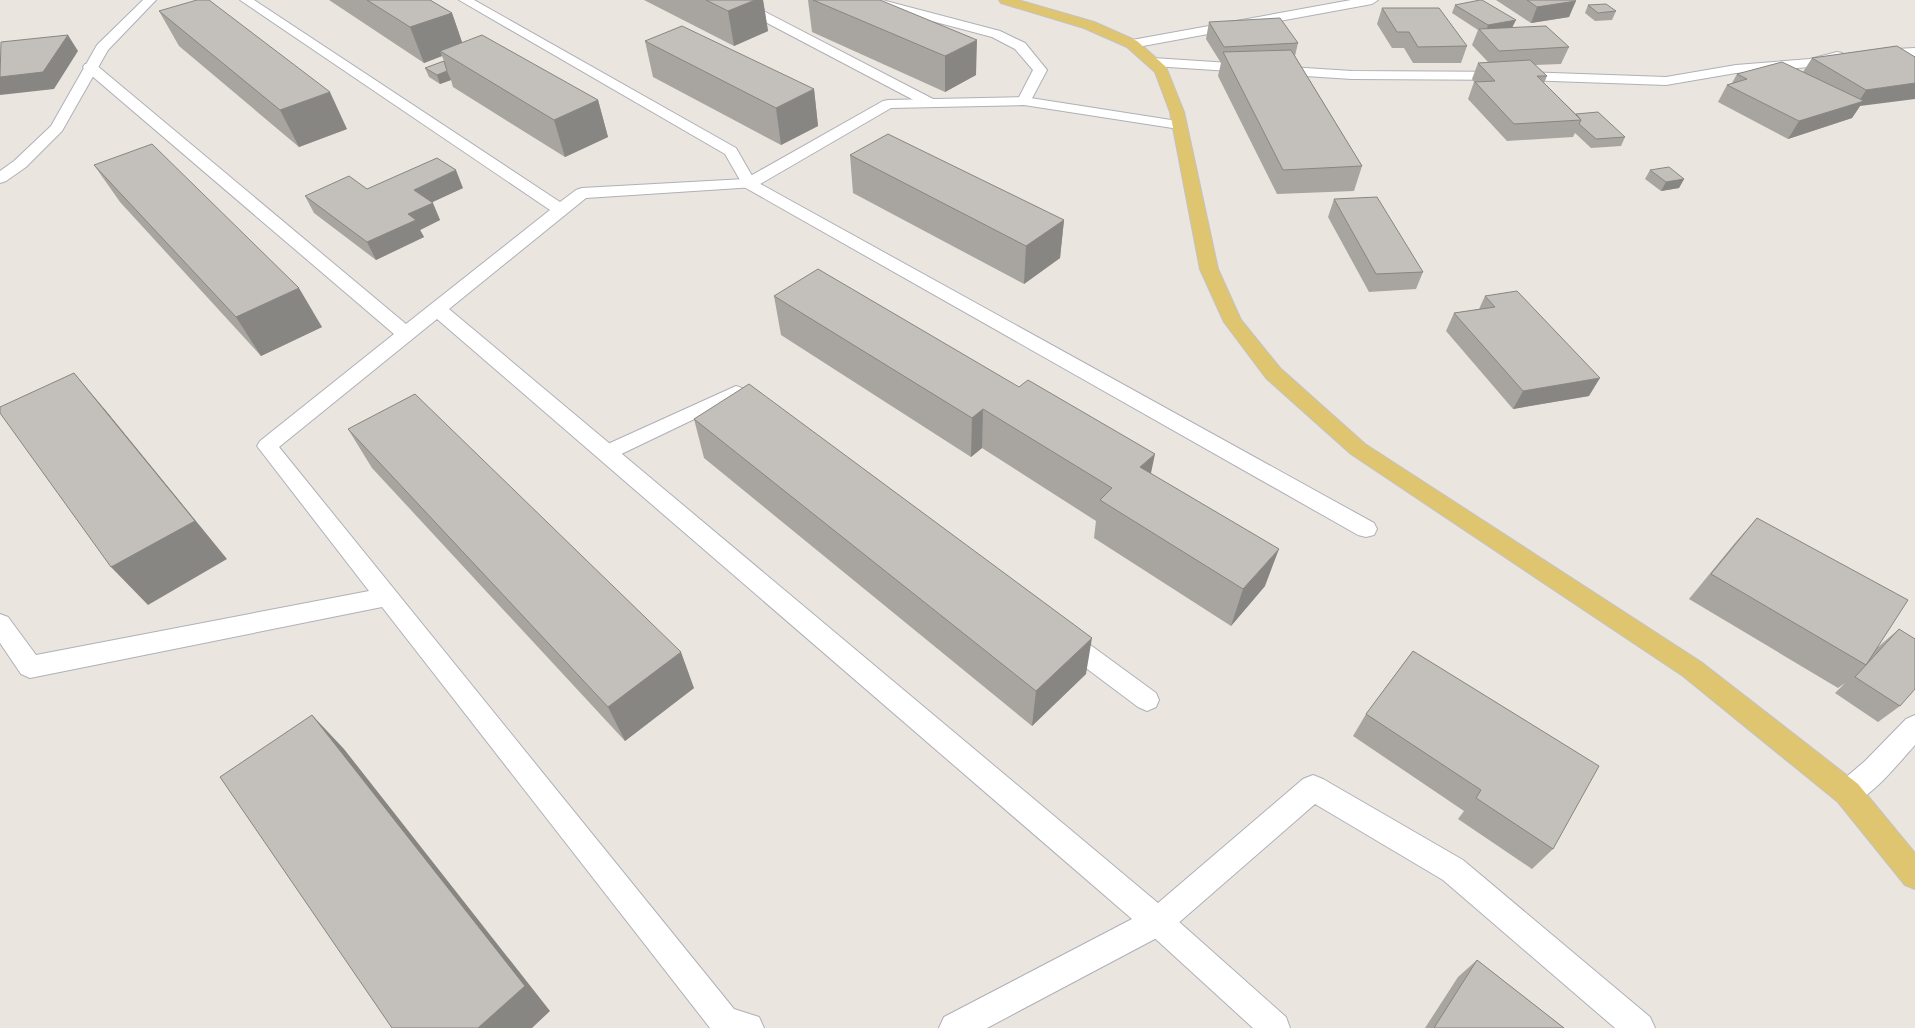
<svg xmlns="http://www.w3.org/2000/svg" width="1915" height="1028" viewBox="0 0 1915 1028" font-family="'PT Sans',sans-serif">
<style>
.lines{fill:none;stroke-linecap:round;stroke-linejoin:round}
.service-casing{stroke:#afb0b9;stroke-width:2}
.minor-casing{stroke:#afb0b9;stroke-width:2}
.tertiary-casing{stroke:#afb0b9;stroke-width:2}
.primary-casing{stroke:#c3c3c3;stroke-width:2}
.service{fill:#fff;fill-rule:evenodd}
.minor{fill:#fff;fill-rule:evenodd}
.tertiary{fill:#fff;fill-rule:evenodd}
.primary{fill:#dfc56f;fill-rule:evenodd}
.wall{fill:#a8a4a0}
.shaded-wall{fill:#888682}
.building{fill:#c3bfba;stroke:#888682}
</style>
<rect width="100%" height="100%" fill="#eae5de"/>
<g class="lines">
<g class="service-casing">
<path id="service" d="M 459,0 L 474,0 L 736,148 L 755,181 L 1374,523 L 1377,529 L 1374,535 L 1366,537 L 1358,535 L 744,187 L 725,154 Z
M 727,0 L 742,0 L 935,100 L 937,103 L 935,106 L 925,106 L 729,3 Z
M 862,0 L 882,0 L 1000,31 L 1025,43 L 1047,70 L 1029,104 L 1019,104 L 1017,101 L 1033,70 L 1015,49 L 992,37 L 864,3 Z
M 736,386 C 747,389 763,400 770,410 L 767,415 C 753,419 745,408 734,400 L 613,458 L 606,460 L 599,458 L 596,453 L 599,448 Z
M 1066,630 L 1074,633 L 1156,693 L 1159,700 L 1156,707 L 1147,711 L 1138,707 L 1058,647 L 1054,640 L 1058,633 Z
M 1158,908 L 1168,912 L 1286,1017 L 1290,1028 L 1253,1028 L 1148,932 L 1144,922 L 1148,912 Z"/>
</g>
<g class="minor-casing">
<path id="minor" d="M 240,0 L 254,0 L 560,202 L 576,190 L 582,188 L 745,179 L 883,101 L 888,100 L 1024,97 L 1184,122 L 1186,125 L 1184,128 L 1179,129 L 1024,105 L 891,108 L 755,187 L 586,198 L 449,309 L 1158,903 L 1303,779 L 1313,775 L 1323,779 L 1463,860 L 1650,1017 L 1655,1028 L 1615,1028 L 1443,880 L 1315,804 L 1168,932 L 987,1028 L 939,1028 L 944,1017 L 1132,919 L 437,319 L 279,447 L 734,1009 L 759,1017 L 764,1028 L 710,1028 L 382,607 L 30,678 L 21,674 L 0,643 L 0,614 L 8,617 L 36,655 L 369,591 L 257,446 L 260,441 L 394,334 L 85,70 L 83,67 L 85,64 L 95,64 L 406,324 L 550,210 Z
M 1351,0 L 1378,0 L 1372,4 L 1132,48 L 1127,47 L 1125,44 L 1127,41 L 1132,40 Z
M 1915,48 L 1915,56 L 1878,58 L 1873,57 L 1871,54 L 1873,51 L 1878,50 Z
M 1837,52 L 1842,53 L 1844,56 L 1842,59 L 1810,67 L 1736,73 L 1666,85 L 1522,80 L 1352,79 L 1153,66 L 1148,65 L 1146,62 L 1148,59 L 1153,58 L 1352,71 L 1522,72 L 1666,77 L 1736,65 L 1810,59 Z
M 1915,715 L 1915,745 C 1897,765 1873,796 1848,806 L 1838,802 L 1834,793 L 1838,784 L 1865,761 L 1906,719 Z"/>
</g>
<g class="tertiary-casing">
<path id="tertiary" d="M 143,0 L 156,0 L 108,50 L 62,131 L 26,167 L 6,181 L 0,183 L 0,171 L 14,161 L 51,126 L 97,45 Z"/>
</g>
<g class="primary-casing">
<path id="primary" d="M 999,0 L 1018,0 L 1094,22 L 1137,41 L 1166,67 L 1184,112 L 1218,269 L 1241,320 L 1280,368 L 1365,444 L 1701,662 L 1858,784 L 1915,853 L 1915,889 L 1905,885 L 1838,802 L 1683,676 L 1351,454 L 1266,378 L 1224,322 L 1200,269 L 1170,112 L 1155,72 L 1127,47 L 1084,28 L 1001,3 Z"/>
</g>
<use href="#service" class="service"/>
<use href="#minor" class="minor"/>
<use href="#tertiary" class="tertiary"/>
<use href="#primary" class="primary"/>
</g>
<path class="wall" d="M 329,0 L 430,0 L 452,13 L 462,42 L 598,100 L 608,137 L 565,157 L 453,87 L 451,80 L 440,84 L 429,77 L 425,68 L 444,61 L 442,56 L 424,63 Z
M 644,0 L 763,0 L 768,31 L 734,46 Z
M 808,0 L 880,0 L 976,75 L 945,92 L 812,32 Z
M 1496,0 L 1574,0 L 1569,17 L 1531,23 Z
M 1455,5 L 1513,27 L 1569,47 L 1561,64 L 1535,65 L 1547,76 L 1544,83 L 1576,114 L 1625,137 L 1621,146 L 1591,148 L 1575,133 L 1573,137 L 1507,141 L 1468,99 L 1474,82 L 1472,79 L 1478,63 L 1488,62 L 1472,45 L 1478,30 L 1452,13 Z
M 1588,5 L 1616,11 L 1612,20 L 1595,21 L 1585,13 Z
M 1382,8 L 1467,46 L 1461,63 L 1413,63 L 1404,48 L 1392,48 L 1377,24 Z
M 159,11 L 347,129 L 299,147 L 179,46 Z
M 1209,22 L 1298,43 L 1295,56 L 1362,166 L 1354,191 L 1277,194 L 1218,76 L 1221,63 L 1206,39 Z
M 645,41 L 814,89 L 818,126 L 781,145 L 653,77 Z
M 1897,46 L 1860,106 L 1852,118 L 1788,139 L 1718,102 L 1727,85 L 1732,83 L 1737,74 L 1803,72 L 1812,58 Z
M 850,155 L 1064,220 L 1060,258 L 1024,284 L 853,193 Z
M 94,165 L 322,327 L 261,356 L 120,202 Z
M 1650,170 L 1684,179 L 1679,188 L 1661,191 L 1645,179 Z
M 463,188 L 432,202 L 440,220 L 420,230 L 424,237 L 376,260 L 314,213 L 305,196 L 367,189 Z
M 1334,199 L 1423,272 L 1416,289 L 1369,292 L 1328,217 Z
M 774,296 L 1151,473 L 1265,586 L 1231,626 L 1094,538 L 1096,521 L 982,448 L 971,457 L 781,335 Z
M 1485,296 L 1589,396 L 1513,409 L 1446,331 L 1454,313 L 1479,309 Z
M 694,419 L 1086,674 L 1032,726 L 704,458 Z
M 348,429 L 694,688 L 625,741 L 372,468 Z
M 1757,518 L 1878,647 L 1899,629 L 1900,706 L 1878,722 L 1835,693 L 1845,683 L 1838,688 L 1689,599 L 1735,543 Z
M 1413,651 L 1553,849 L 1532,869 L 1458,819 L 1464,811 L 1353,736 L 1366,714 Z
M 1477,960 L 1564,1028 L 1425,1028 L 1458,977 Z"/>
<path class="shaded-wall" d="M 755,0 L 763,0 L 768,31 L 734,46 L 728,11 Z
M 1576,1 L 1569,17 L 1531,23 L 1537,7 Z
M 452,13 L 464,48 L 440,51 L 442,56 L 424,63 L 410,27 Z
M 1516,20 L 1512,28 L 1485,34 L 1488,25 Z
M 68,35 L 78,51 L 54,89 L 0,95 L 0,77 Z
M 977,40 L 976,75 L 945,92 L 945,56 Z
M 447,71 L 451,80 L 440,84 L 437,75 Z
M 1915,83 L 1915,99 L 1860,106 L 1852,118 L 1788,139 L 1799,121 L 1858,103 L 1866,90 Z
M 814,89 L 818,126 L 781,145 L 776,108 Z
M 330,92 L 347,129 L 299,147 L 280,110 Z
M 598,100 L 608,137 L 565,157 L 554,120 Z
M 456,170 L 463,188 L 422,207 L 414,190 Z
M 1684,179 L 1679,188 L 1661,191 L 1666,182 Z
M 433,203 L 440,220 L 420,230 L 424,237 L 376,260 L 367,242 L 408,214 Z
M 1064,220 L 1060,258 L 1024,284 L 1026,246 Z
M 299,288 L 322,327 L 261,356 L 236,317 Z
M 74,373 L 107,412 L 227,559 L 148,605 L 111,567 Z
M 1600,378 L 1589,396 L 1513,409 L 1523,391 Z
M 983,409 L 982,448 L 971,457 L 972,418 Z
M 1155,454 L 1147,492 L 1140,467 Z
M 1279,549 L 1265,586 L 1231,626 L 1243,589 Z
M 1092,638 L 1086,674 L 1032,726 L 1036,691 Z
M 681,652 L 694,688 L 625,741 L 608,707 Z
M 312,715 L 344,749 L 550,1011 L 532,1028 L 478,1028 Z"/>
<path class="building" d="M 197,0 L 209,0 L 330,92 L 280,110 L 159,11 Z
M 367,0 L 430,0 L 452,13 L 410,27 Z
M 706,0 L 755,0 L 728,11 Z
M 813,0 L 880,0 L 977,40 L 945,56 Z
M 1480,0 L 1482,0 L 1516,20 L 1488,25 L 1455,5 Z
M 1527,0 L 1574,0 L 1576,1 L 1537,7 Z
M 1606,4 L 1616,11 L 1598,13 L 1588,5 Z
M 1382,8 L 1439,8 L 1467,46 L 1418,47 L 1409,32 L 1397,32 Z
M 1280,18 L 1298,43 L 1224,47 L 1209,22 Z
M 682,26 L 814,89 L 776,108 L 645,41 Z
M 1546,26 L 1569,47 L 1499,51 L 1479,29 Z
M 68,35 L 43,72 L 0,77 L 1,42 Z
M 482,35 L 598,100 L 554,120 L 440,51 Z
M 1897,46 L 1915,57 L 1915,83 L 1866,90 L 1812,58 Z
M 1291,50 L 1362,166 L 1283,170 L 1223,52 Z
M 1530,60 L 1547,76 L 1537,76 L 1581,120 L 1514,124 L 1475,82 L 1495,81 L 1478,63 Z
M 444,61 L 447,71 L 437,75 L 425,68 Z
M 1782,62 L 1864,101 L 1799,121 L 1727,85 L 1747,79 L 1737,74 Z
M 1598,112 L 1625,137 L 1596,139 L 1579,124 L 1581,120 L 1576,114 Z
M 888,134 L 1064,220 L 1026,246 L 850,155 Z
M 152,144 L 299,288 L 236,317 L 94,165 Z
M 437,158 L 456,170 L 414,190 L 433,203 L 408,214 L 416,220 L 367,242 L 305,196 L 349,176 L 367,189 Z
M 1669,167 L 1684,179 L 1666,182 L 1650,170 Z
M 1377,197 L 1423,272 L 1376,274 L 1334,199 Z
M 818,269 L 1019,387 L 1028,380 L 1155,454 L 1140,467 L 1279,549 L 1243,589 L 1100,500 L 1112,488 L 983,409 L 972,418 L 774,296 Z
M 1517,291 L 1600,378 L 1523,391 L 1454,313 L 1495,307 L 1485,296 Z
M 74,373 L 195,521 L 111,567 L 0,413 L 0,407 Z
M 749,384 L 1092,638 L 1036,691 L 694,419 Z
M 415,394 L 681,652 L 608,707 L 348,429 Z
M 1757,518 L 1908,600 L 1866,665 L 1711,574 Z
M 1899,629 L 1915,639 L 1915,689 L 1900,706 L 1855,677 Z
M 1413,651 L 1599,766 L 1553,849 L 1476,798 L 1481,790 L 1366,714 Z
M 312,715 L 525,986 L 478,1028 L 392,1028 L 220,777 Z
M 1477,960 L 1564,1028 L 1434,1028 Z"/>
</svg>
